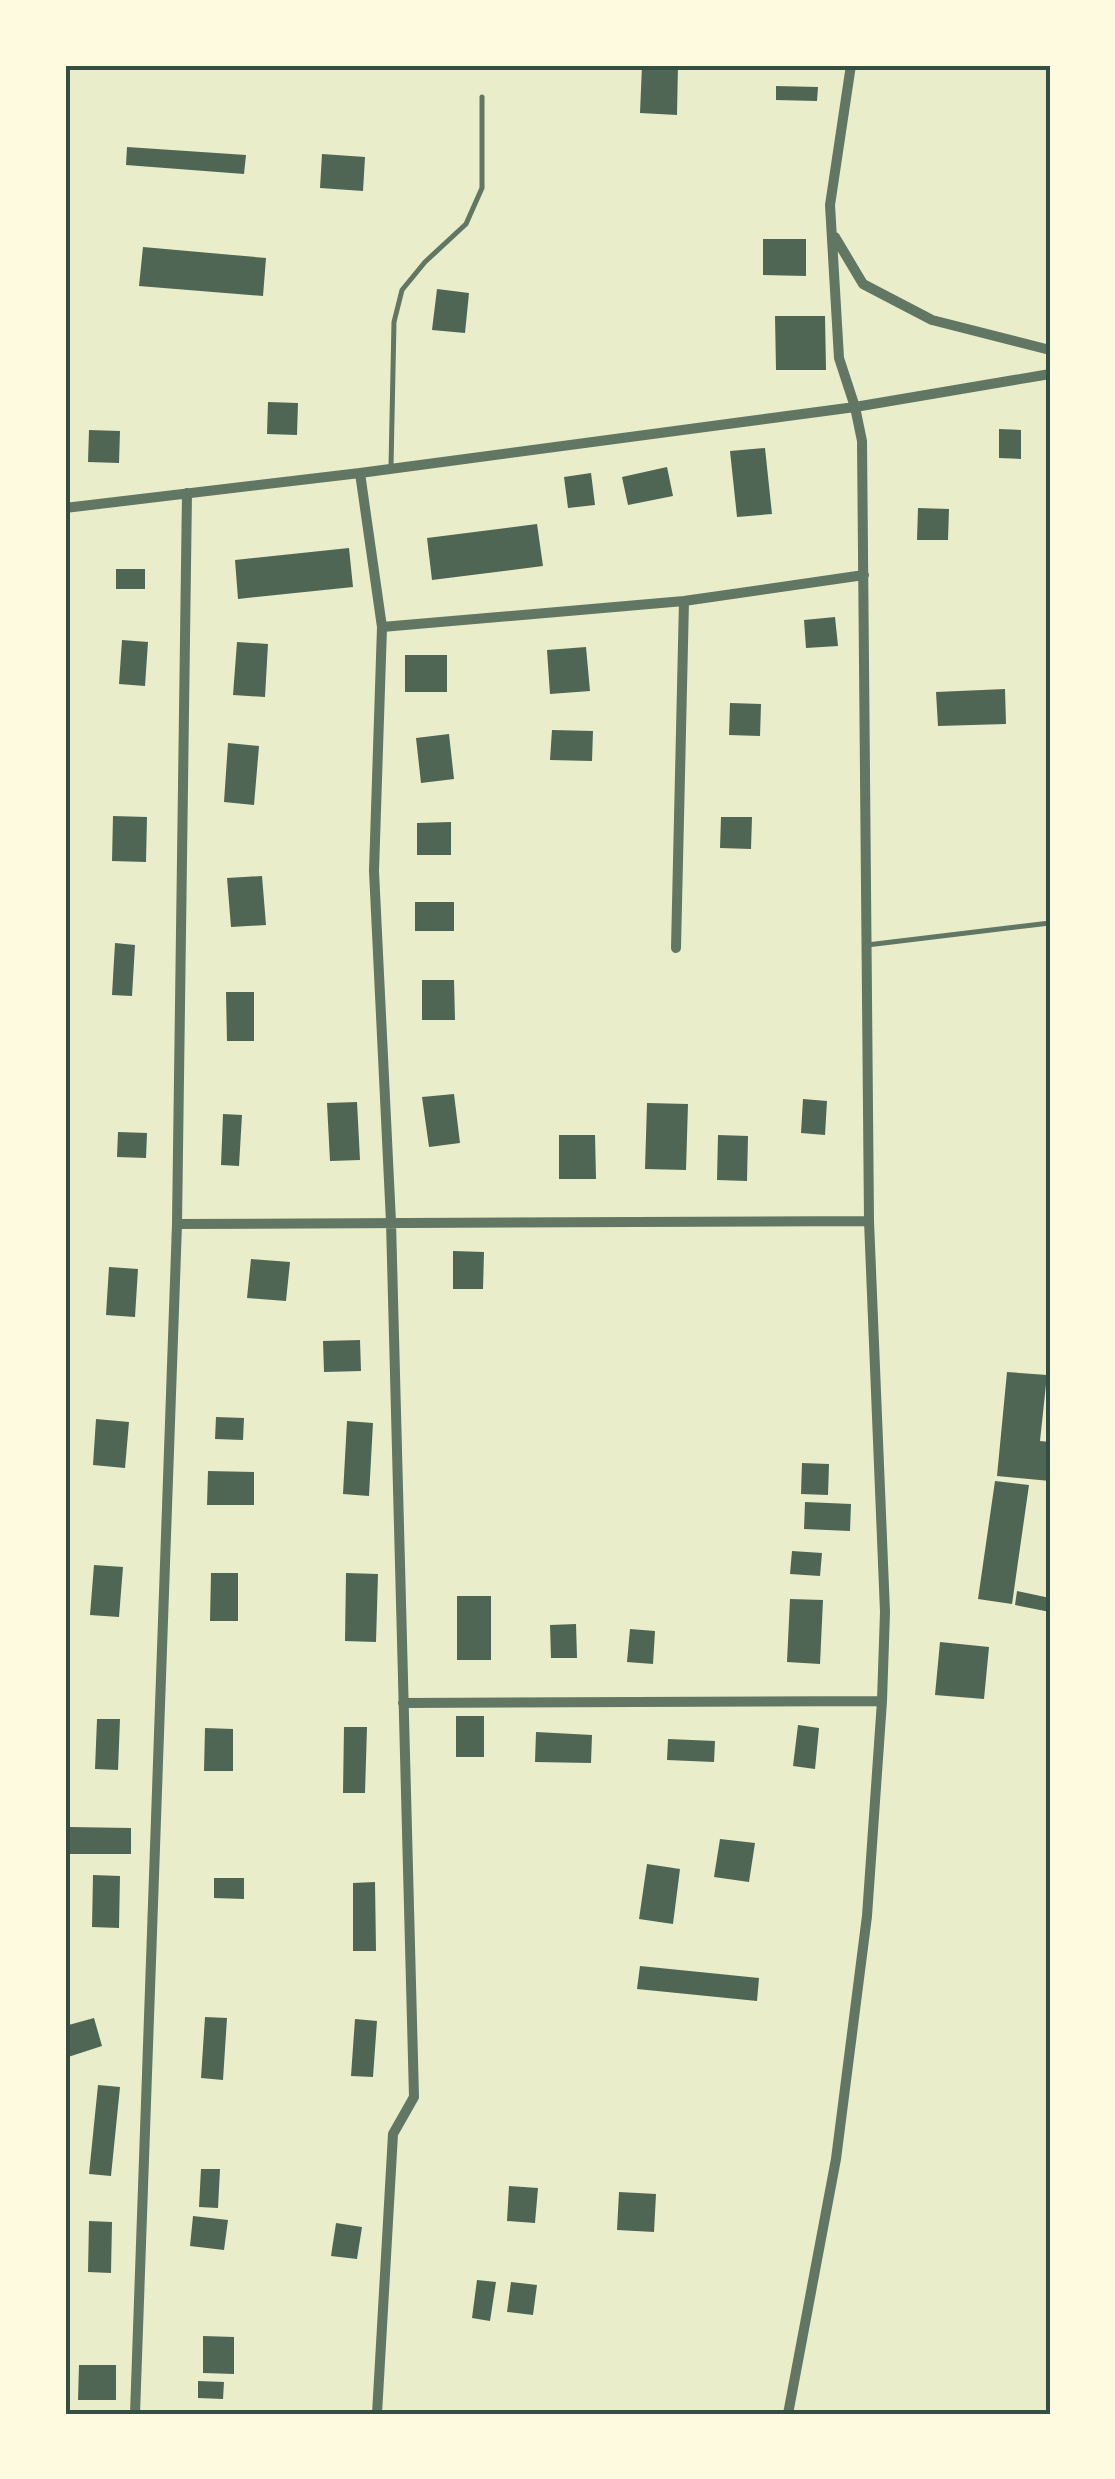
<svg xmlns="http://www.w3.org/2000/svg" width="1115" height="2479" viewBox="0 0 1115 2479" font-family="'IBM Plex Sans',sans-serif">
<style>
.building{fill:#4f6655}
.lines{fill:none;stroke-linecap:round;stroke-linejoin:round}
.service{stroke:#617663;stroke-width:5}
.minor{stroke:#617663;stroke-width:10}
.neatline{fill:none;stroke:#344e41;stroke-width:4}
</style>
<rect width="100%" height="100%" fill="#e9edc9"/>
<path class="building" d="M 642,65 L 678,65 L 677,115 L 640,113 Z
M 776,86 L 818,87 L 817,101 L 776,100 Z
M 127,147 L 246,155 L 244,174 L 126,165 Z
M 322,154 L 365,157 L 363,191 L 320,188 Z
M 763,239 L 806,239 L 806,276 L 763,275 Z
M 143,247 L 266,258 L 263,296 L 139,286 Z
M 437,289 L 469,293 L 465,333 L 432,330 Z
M 775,316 L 825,316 L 826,370 L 776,370 Z
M 268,402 L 298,403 L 297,435 L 267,434 Z
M 999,429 L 1021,430 L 1021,459 L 999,458 Z
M 89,430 L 120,431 L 119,463 L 88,462 Z
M 765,448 L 772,514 L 737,517 L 730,451 Z
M 667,467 L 673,496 L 628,505 L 622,477 Z
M 591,473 L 595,505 L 568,508 L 564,477 Z
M 918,508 L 949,509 L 948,540 L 917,540 Z
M 537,524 L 543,566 L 432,580 L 427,538 Z
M 349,548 L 353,587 L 238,599 L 235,560 Z
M 116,569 L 145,569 L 145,589 L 116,589 Z
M 835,617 L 838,646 L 806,648 L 804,620 Z
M 122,640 L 148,642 L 145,686 L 119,684 Z
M 237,642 L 268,644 L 265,697 L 233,695 Z
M 586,647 L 590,691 L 550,694 L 547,650 Z
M 405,655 L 447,655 L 447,692 L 405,692 Z
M 1005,689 L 1006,724 L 938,726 L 936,692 Z
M 730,703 L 761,704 L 760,736 L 729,735 Z
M 552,730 L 593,731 L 592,761 L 550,760 Z
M 449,734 L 454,779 L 421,783 L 416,738 Z
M 228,743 L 259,746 L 254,805 L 224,802 Z
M 113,816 L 147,817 L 146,862 L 112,861 Z
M 721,817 L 752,817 L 751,849 L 720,848 Z
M 451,822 L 451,855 L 417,855 L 417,823 Z
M 262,876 L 266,925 L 231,927 L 227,878 Z
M 415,902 L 454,902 L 454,931 L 415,931 Z
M 115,943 L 135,945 L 132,996 L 112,995 Z
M 422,980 L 454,980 L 455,1020 L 422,1020 Z
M 226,992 L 254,992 L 254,1041 L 227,1041 Z
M 454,1094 L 460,1143 L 429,1147 L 422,1097 Z
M 803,1099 L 827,1101 L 825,1135 L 801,1133 Z
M 357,1102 L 360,1160 L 330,1161 L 327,1103 Z
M 647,1103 L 688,1104 L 686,1170 L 645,1169 Z
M 223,1114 L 242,1115 L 239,1166 L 221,1165 Z
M 118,1132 L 147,1133 L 146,1158 L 117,1157 Z
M 559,1135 L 595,1135 L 596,1179 L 559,1179 Z
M 718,1135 L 748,1136 L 747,1181 L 717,1180 Z
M 453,1251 L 484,1252 L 483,1289 L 453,1289 Z
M 251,1259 L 290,1262 L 286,1301 L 247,1298 Z
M 109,1267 L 138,1269 L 135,1317 L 106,1315 Z
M 360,1340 L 361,1371 L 324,1372 L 323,1341 Z
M 1007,1372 L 1047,1375 L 1040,1441 L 1050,1442 L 1050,1481 L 997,1476 Z
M 216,1417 L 244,1418 L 243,1440 L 215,1439 Z
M 96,1419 L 129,1422 L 125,1468 L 93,1465 Z
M 347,1421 L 373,1423 L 369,1496 L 343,1494 Z
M 802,1463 L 829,1464 L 828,1495 L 801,1494 Z
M 208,1471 L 254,1472 L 254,1505 L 207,1505 Z
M 995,1481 L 1029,1485 L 1012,1604 L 978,1599 Z
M 805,1502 L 851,1504 L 850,1531 L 804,1529 Z
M 792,1551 L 822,1553 L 820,1576 L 790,1574 Z
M 94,1565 L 123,1567 L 119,1617 L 90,1615 Z
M 211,1573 L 238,1573 L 238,1621 L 210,1621 Z
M 346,1573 L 378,1574 L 376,1642 L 345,1641 Z
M 1017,1591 L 1050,1598 L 1050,1612 L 1015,1605 Z
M 457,1596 L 491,1596 L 491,1660 L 457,1660 Z
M 790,1599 L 823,1600 L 820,1664 L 787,1662 Z
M 576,1624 L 577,1658 L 551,1658 L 550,1625 Z
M 630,1629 L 655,1631 L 653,1664 L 627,1662 Z
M 940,1642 L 989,1647 L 984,1699 L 935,1695 Z
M 456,1716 L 484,1716 L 484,1757 L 456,1757 Z
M 97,1719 L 120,1719 L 118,1770 L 95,1769 Z
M 798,1725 L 819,1728 L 815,1769 L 793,1766 Z
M 344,1727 L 367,1727 L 365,1793 L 343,1793 Z
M 205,1728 L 233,1729 L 233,1771 L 204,1771 Z
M 536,1732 L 592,1735 L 591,1763 L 535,1762 Z
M 668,1739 L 715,1741 L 714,1762 L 667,1760 Z
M 70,1827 L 131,1828 L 131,1854 L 70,1854 Z
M 720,1839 L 755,1843 L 749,1882 L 714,1877 Z
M 647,1864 L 680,1869 L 673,1924 L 639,1919 Z
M 93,1875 L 120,1876 L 119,1928 L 92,1927 Z
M 214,1878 L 244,1878 L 244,1899 L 214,1898 Z
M 375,1882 L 376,1951 L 353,1951 L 353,1883 Z
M 640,1966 L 759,1978 L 757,2001 L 637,1989 Z
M 205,2017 L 227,2018 L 223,2080 L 201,2078 Z
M 94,2018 L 102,2046 L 65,2058 L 65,2026 Z
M 355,2019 L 377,2021 L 373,2077 L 351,2076 Z
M 98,2085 L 120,2087 L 111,2176 L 89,2174 Z
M 201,2169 L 220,2169 L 218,2208 L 199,2207 Z
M 509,2186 L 538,2188 L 535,2223 L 507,2221 Z
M 619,2192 L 656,2194 L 654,2232 L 617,2230 Z
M 193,2216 L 228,2220 L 224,2250 L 190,2246 Z
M 89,2221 L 112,2222 L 111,2273 L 88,2272 Z
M 336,2223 L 362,2227 L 357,2259 L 331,2256 Z
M 477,2280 L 496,2282 L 490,2321 L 472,2318 Z
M 511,2282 L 537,2285 L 533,2315 L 507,2312 Z
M 203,2336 L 234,2337 L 234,2374 L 203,2373 Z
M 79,2365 L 116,2365 L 116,2400 L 78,2400 Z
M 198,2381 L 224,2382 L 223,2399 L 198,2398 Z"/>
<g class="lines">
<path class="service" d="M 391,466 L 394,322 L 402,290 L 425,262 L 466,224 L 482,188 L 482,97
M 867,945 L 1050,923"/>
<path class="minor" d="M 835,237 L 863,284 L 932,320 L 1050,350
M 360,473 L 382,627 L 374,871 L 391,1222 L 414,2097 L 393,2134 L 377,2414
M 65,508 L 360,473 L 855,407 L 1050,374
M 382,627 L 684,601 L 864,575
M 676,948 L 684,601
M 177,1224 L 869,1221
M 403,1703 L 882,1701
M 135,2414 L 177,1224 L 187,493
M 788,2414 L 836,2159 L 867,1916 L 882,1701 L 885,1612 L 869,1221 L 862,441 L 855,407 L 839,358 L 830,205 L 851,65"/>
</g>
<rect width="1115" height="2479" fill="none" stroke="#fefae0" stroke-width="135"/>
<rect x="68" y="68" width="980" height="2344" class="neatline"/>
</svg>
